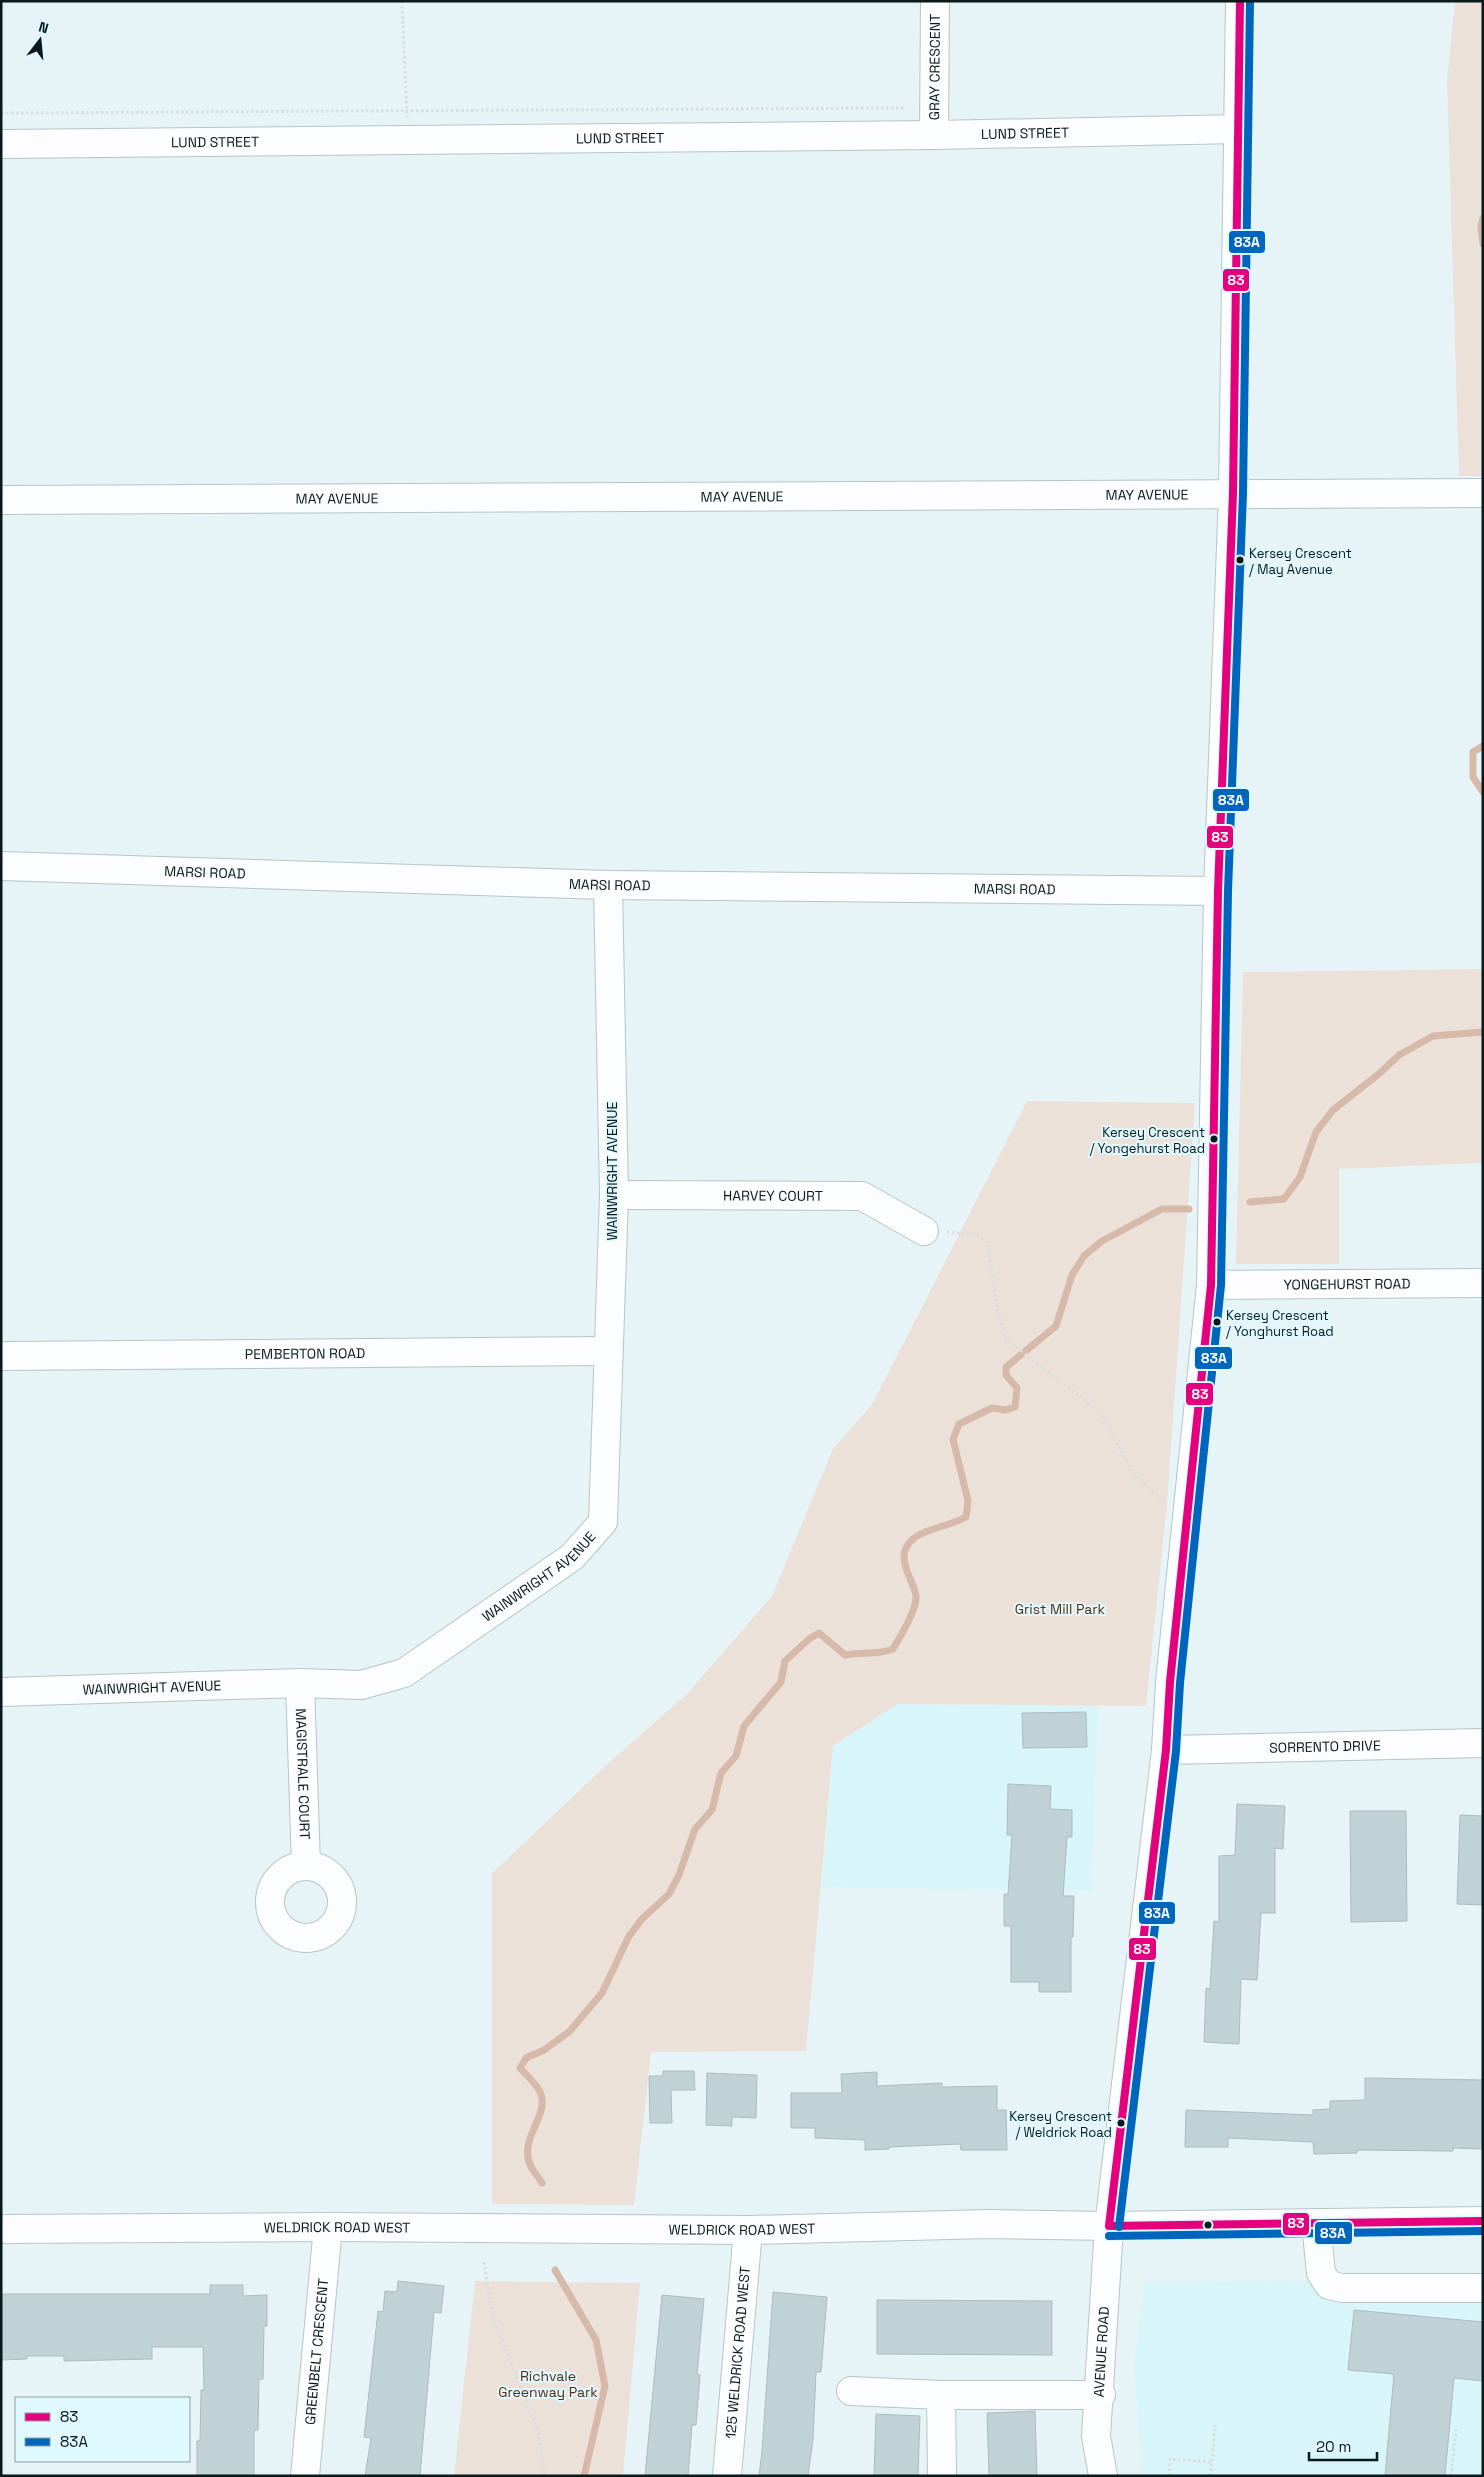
<svg xmlns="http://www.w3.org/2000/svg" width="1484" height="2477" viewBox="0 0 1484 2477" font-family="'Space Grotesk',sans-serif">
<style>
.built{fill:#d8f5fa}
.green{fill:#ece1d9}
.lines{fill:none;stroke-linecap:round;stroke-linejoin:round}
.stream{stroke:#d6b9a9;stroke-width:7}
.building{fill:#c0d2d5;stroke:#adbbbd}
.minor-casing{stroke:#b7c5c7;stroke-width:30}
.path{stroke:#d9ddde;stroke-width:3;stroke-dasharray:2.5 2.5;stroke-linecap:butt}
.minor{stroke:#fbfdfe;stroke-width:28}
.bus-1-casing{stroke:#e0f9fe;stroke-width:11}
.bus-2-casing{stroke:#e0f9fe;stroke-width:11}
.bus-1{stroke:#e5007d;stroke-width:8}
.bus-2{stroke:#0065bd;stroke-width:8}
.bus-dot{fill:#09191c;stroke:#e0f9fe;stroke-width:2}
.labels{text-anchor:middle;stroke-width:4;stroke-linejoin:round;paint-order:stroke}
.bus-label{font-size:13px;fill:#09191c;stroke:#e0f9fe;text-anchor:start}
.street-label{font-size:14px;fill:#09191c;stroke:#e0f9fe}
.park-label{font-size:14px;fill:#592d10;stroke:#e0f9fe}
.line-badge{stroke:#e0f9fe;stroke-width:2}
.badge-label{font-size:14px;text-anchor:middle;font-weight:bold;fill:#fff}
</style>
<rect width="100%" height="100%" fill="#e7f4f7"/>
<path class="built" d="M 897,1704 L 1098,1706 L 1091,1891 L 821,1887 L 833,1747 Z
M 1483,2279 L 1483,2476 L 1144,2476 L 1141,2466 L 1134,2364 L 1145,2282 Z"/>
<path class="green" d="M 1455,1 L 1483,1 L 1483,476 L 1459,476 L 1447,81 Z
M 1483,969 L 1483,1163 L 1339,1169 L 1339,1264 L 1236,1264 L 1243,972 Z
M 1027,1101 L 1195,1103 L 1167,1504 L 1146,1706 L 897,1704 L 833,1746 L 806,2051 L 651,2052 L 634,2205 L 492,2204 L 492,1873 L 613,1759 L 686,1695 L 772,1596 L 833,1449 L 873,1403 Z
M 475,2281 L 640,2283 L 623,2476 L 454,2476 Z"/>
<g class="lines">
<path class="stream" d="M 1483,218 L 1481,226 L 1483,244
M 1483,746 L 1473,752 L 1473,777 L 1483,792
M 1250,1202 L 1284,1199 L 1300,1177 L 1316,1132 L 1333,1110 L 1380,1073 L 1399,1055 L 1433,1036 L 1483,1032
M 542,2183 C 539,2178 534,2172 531,2167 C 517,2138 551,2116 540,2092 C 536,2083 526,2075 520,2068 L 526,2058 L 544,2050 L 569,2032 L 602,1993 L 629,1936 L 642,1919 L 669,1894 L 679,1875 L 695,1829 L 712,1810 L 721,1773 L 736,1756 L 744,1726 L 781,1682 L 785,1661 L 809,1639 L 819,1633 L 845,1655 C 864,1651 875,1656 893,1649 C 900,1637 917,1610 916,1596 C 914,1579 892,1557 913,1539 C 924,1529 950,1526 966,1517 L 968,1501 L 953,1439 L 959,1424 L 992,1408 L 1005,1410 L 1015,1407 L 1017,1388 L 1006,1375 L 1006,1367 L 1056,1326 L 1072,1275 L 1084,1256 L 1102,1241 L 1162,1209 L 1189,1209
M 555,2270 L 596,2340 L 605,2386 L 584,2476"/>
</g>
<path class="building" d="M 1086,1712 L 1087,1747 L 1023,1748 L 1022,1713 Z
M 1008,1784 L 1051,1786 L 1050,1809 L 1072,1810 L 1072,1837 L 1067,1837 L 1063,1896 L 1074,1896 L 1073,1937 L 1071,1937 L 1071,1992 L 1039,1992 L 1039,1982 L 1011,1982 L 1011,1926 L 1004,1926 L 1004,1894 L 1008,1894 L 1012,1835 L 1007,1835 Z
M 1237,1804 L 1285,1806 L 1283,1849 L 1275,1848 L 1275,1913 L 1261,1913 L 1257,1980 L 1241,1979 L 1239,2044 L 1204,2042 L 1206,1988 L 1210,1989 L 1214,1921 L 1219,1922 L 1219,1856 L 1235,1855 Z
M 1350,1811 L 1406,1811 L 1407,1921 L 1351,1922 Z
M 1460,1815 L 1483,1816 L 1483,1905 L 1457,1904 Z
M 663,2071 L 694,2071 L 695,2090 L 671,2090 L 672,2123 L 650,2123 L 649,2076 L 663,2076 Z
M 877,2072 L 877,2086 L 942,2083 L 942,2087 L 997,2086 L 997,2110 L 1006,2110 L 1007,2150 L 961,2150 L 960,2144 L 889,2147 L 889,2149 L 865,2150 L 865,2140 L 815,2138 L 815,2128 L 791,2128 L 791,2093 L 842,2093 L 841,2074 Z
M 707,2073 L 757,2075 L 756,2118 L 732,2117 L 732,2126 L 706,2125 Z
M 1365,2078 L 1483,2080 L 1483,2149 L 1453,2148 L 1453,2151 L 1357,2150 L 1357,2153 L 1314,2154 L 1313,2142 L 1228,2138 L 1228,2147 L 1185,2147 L 1186,2110 L 1313,2115 L 1313,2110 L 1330,2109 L 1330,2101 L 1365,2100 Z
M 398,2281 L 444,2286 L 441,2313 L 434,2312 L 420,2476 L 365,2476 L 371,2438 L 364,2437 L 378,2311 L 383,2312 L 385,2291 L 397,2292 Z
M 210,2285 L 243,2285 L 243,2296 L 267,2295 L 267,2326 L 264,2326 L 263,2379 L 259,2379 L 258,2430 L 254,2430 L 254,2476 L 197,2476 L 197,2441 L 200,2441 L 201,2390 L 204,2390 L 203,2347 L 152,2347 L 152,2359 L 64,2361 L 64,2356 L 27,2356 L 27,2359 L 2,2360 L 1,2294 L 210,2294 Z
M 773,2292 L 827,2297 L 821,2372 L 816,2372 L 813,2439 L 808,2476 L 759,2476 L 762,2451 Z
M 662,2295 L 704,2299 L 697,2374 L 700,2375 L 696,2425 L 692,2425 L 688,2476 L 645,2476 Z
M 877,2300 L 1052,2301 L 1052,2355 L 877,2354 Z
M 1354,2310 L 1483,2322 L 1483,2381 L 1454,2378 L 1445,2476 L 1385,2476 L 1394,2374 L 1348,2370 Z
M 1035,2411 L 1037,2476 L 989,2476 L 987,2413 Z
M 876,2414 L 920,2416 L 918,2476 L 874,2476 Z"/>
<g class="lines">
<g class="minor-casing">
<g id="minor">
<path id="s1" d="M 934,135 L 935,1"/>
<path id="s2" d="M 1,144 L 934,135 L 1239,129"/>
<path id="s3" d="M 1,500 L 1483,493"/>
<path id="s4" d="M 1,866 L 608,885 L 1218,891"/>
<path id="s5" d="M 614,1195 L 862,1196 L 924,1231"/>
<path id="s6" d="M 1211,1285 L 1483,1283"/>
<path id="s7" d="M 1,1356 L 607,1351"/>
<path id="s8" d="M 300,1683 L 306,1866"/>
<path id="s9" d="M 1,1692 L 300,1683 L 361,1685 L 404,1673 L 572,1557 L 603,1522 L 614,1195 L 608,885"/>
<path id="s10" d="M 1166,1750 L 1483,1743"/>
<circle cx="306" cy="1902" r="36"/>
<path d="M 1316,2223 L 1321,2273 L 1329,2285 L 1342,2288 L 1483,2288"/>
<path id="s11" d="M 1,2229 L 328,2227 L 748,2230 L 989,2224 L 1109,2226 L 1483,2221"/>
<path d="M 851,2391 L 941,2395 L 1101,2395"/>
<path d="M 941,2395 L 942,2476"/>
<path id="s12" d="M 305,2476 L 328,2227"/>
<path id="s13" d="M 727,2476 L 748,2230"/>
<path id="s14" d="M 1103,2476 L 1096,2436 L 1109,2226 L 1166,1750 L 1170,1682 L 1211,1285 L 1218,891 L 1233,493 L 1240,1"/>
</g>
</g>
<path class="path" d="M 402,1 L 407,117
M 1,113 L 906,108
M 947,1232 L 974,1234 L 987,1242 L 998,1311 L 1006,1339 L 1101,1413 L 1133,1473 L 1164,1501
M 484,2262 L 493,2318 L 538,2430 L 545,2476
M 1169,2476 L 1170,2459 L 1212,2462 L 1215,2425
M 1210,2476 L 1212,2462
M 1451,2476 L 1456,2429"/>
<use href="#minor" class="minor"/>
<g class="bus-1-casing">
<path id="bus-1" d="M 1109,2226 L 1166,1750 L 1170,1682 L 1211,1285 L 1218,891 L 1233,493 L 1240,1
M 1109,2226 L 1483,2221"/>
</g>
<g class="bus-2-casing">
<path id="bus-2" d="M 1119,2227 L 1176,1751 L 1180,1683 L 1221,1285 L 1228,891 L 1243,493 L 1250,1
M 1109,2236 L 1483,2231"/>
</g>
<use href="#bus-1" class="bus-1"/>
<use href="#bus-2" class="bus-2"/>
</g>
<g class="bus-dot">
<circle cx="1240" cy="560" r="4.5"/>
<circle cx="1214" cy="1139" r="4.5"/>
<circle cx="1217" cy="1322" r="4.5"/>
<circle cx="1121" cy="2123" r="4.5"/>
<circle cx="1208" cy="2225" r="4.5"/>
</g>
<g class="labels">
<g class="bus-label">
<text x="1249" y="558">Kersey Crescent<tspan x="1249" dy="16">/ May Avenue</tspan></text>
<text x="1205" y="1137" text-anchor="end">Kersey Crescent<tspan x="1205" dy="16">/ Yongehurst Road</tspan></text>
<text x="1226" y="1320">Kersey Crescent<tspan x="1226" dy="16">/ Yonghurst Road</tspan></text>
<text x="1112" y="2121" text-anchor="end">Kersey Crescent<tspan x="1112" dy="16">/ Weldrick Road</tspan></text>
</g>
<g class="street-label">
<text dy="5" stroke="none"><textPath href="#s1" startOffset="68">GRAY CRESCENT</textPath></text>
<text dy="5" stroke="none"><textPath href="#s2" startOffset="1024">LUND STREET</textPath></text>
<text dy="5" stroke="none"><textPath href="#s2" startOffset="619">LUND STREET</textPath></text>
<text dy="5" stroke="none"><textPath href="#s2" startOffset="214">LUND STREET</textPath></text>
<text dy="5" stroke="none"><textPath href="#s3" startOffset="1146">MAY AVENUE</textPath></text>
<text dy="5" stroke="none"><textPath href="#s3" startOffset="741">MAY AVENUE</textPath></text>
<text dy="5" stroke="none"><textPath href="#s3" startOffset="336">MAY AVENUE</textPath></text>
<text dy="5" stroke="none"><textPath href="#s4" startOffset="204">MARSI ROAD</textPath></text>
<text dy="5" stroke="none"><textPath href="#s4" startOffset="609">MARSI ROAD</textPath></text>
<text dy="5" stroke="none"><textPath href="#s4" startOffset="1014">MARSI ROAD</textPath></text>
<text transform="translate(612 1171) rotate(-90)" y="5">WAINWRIGHT AVENUE</text>
<text dy="5" stroke="none"><textPath href="#s5" startOffset="159">HARVEY COURT</textPath></text>
<text dy="5" stroke="none"><textPath href="#s6" startOffset="136">YONGEHURST ROAD</textPath></text>
<text dy="5" stroke="none"><textPath href="#s7" startOffset="304">PEMBERTON ROAD</textPath></text>
<text dy="5" stroke="none"><textPath href="#s9" startOffset="571">WAINWRIGHT AVENUE</textPath></text>
<text dy="5" stroke="none"><textPath href="#s9" startOffset="151">WAINWRIGHT AVENUE</textPath></text>
<text dy="5" stroke="none"><textPath href="#s10" startOffset="159">SORRENTO DRIVE</textPath></text>
<text dy="5" stroke="none"><textPath href="#s8" startOffset="91">MAGISTRALE COURT</textPath></text>
<text dy="5" stroke="none"><textPath href="#s11" startOffset="336">WELDRICK ROAD WEST</textPath></text>
<text dy="5" stroke="none"><textPath href="#s11" startOffset="741">WELDRICK ROAD WEST</textPath></text>
<text dy="5" stroke="none"><textPath href="#s12" startOffset="125">GREENBELT CRESCENT</textPath></text>
<text dy="5" stroke="none"><textPath href="#s14" startOffset="125">AVENUE ROAD</textPath></text>
<text dy="5" stroke="none"><textPath href="#s13" startOffset="124">125 WELDRICK ROAD WEST</textPath></text>
</g>
<g class="park-label">
<text x="1060" y="1614">Grist Mill Park</text>
<text x="548" y="2381">Richvale<tspan x="548" dy="16">Greenway Park</tspan></text>
</g>
</g>
<g class="line-badge">
<rect x="1228" y="230" width="38" height="24" rx="5" fill="#0065bd"/>
<rect x="1222" y="268" width="28" height="24" rx="5" fill="#e5007d"/>
<rect x="1212" y="788" width="38" height="24" rx="5" fill="#0065bd"/>
<rect x="1206" y="825" width="28" height="24" rx="5" fill="#e5007d"/>
<rect x="1194" y="1346" width="39" height="24" rx="5" fill="#0065bd"/>
<rect x="1185" y="1382" width="29" height="24" rx="5" fill="#e5007d"/>
<rect x="1138" y="1901" width="38" height="24" rx="5" fill="#0065bd"/>
<rect x="1128" y="1937" width="29" height="24" rx="5" fill="#e5007d"/>
<rect x="1282" y="2212" width="28" height="24" rx="5" fill="#e5007d"/>
<rect x="1314" y="2221" width="39" height="24" rx="5" fill="#0065bd"/>
</g>
<g class="badge-label">
<text x="1247" y="247">83A</text>
<text x="1236" y="285">83</text>
<text x="1231" y="805">83A</text>
<text x="1220" y="842">83</text>
<text x="1214" y="1363">83A</text>
<text x="1200" y="1399">83</text>
<text x="1157" y="1918">83A</text>
<text x="1142" y="1954">83</text>
<text x="1296" y="2228">83</text>
<text x="1333" y="2238">83A</text>
</g>
<rect width="1484" height="2477" fill="none" stroke="#09191c" stroke-width="5"/>
<rect x="15" y="2397" width="175" height="65" fill="#e0f9fe" stroke="#8a9fa4"/>
<rect x="25" y="2413" width="25" height="8" fill="#e5007d" stroke="#8a9fa4"/>
<text x="60" y="2422" font-size="15" fill="#09191c">83</text>
<rect x="25" y="2438" width="25" height="8" fill="#0065bd" stroke="#8a9fa4"/>
<text x="60" y="2447" font-size="15" fill="#09191c">83A</text>
<g transform="translate(40 40) rotate(16)" stroke="#e0f9fe" stroke-width="4" paint-order="stroke">
<path d="M0-4L9 19L0 12L-9 19Z" fill="#09191c"/>
<text y="-8" font-size="14" font-weight="bold" text-anchor="middle" fill="#09191c">N</text>
</g>
<path d="M1309 2452v8h68v-8" fill="none" stroke="#09191c" stroke-width="2.5"/>
<text x="1316" y="2452" font-size="15" fill="#09191c" stroke="#e0f9fe" stroke-width="4" paint-order="stroke">20 m</text>
</svg>
